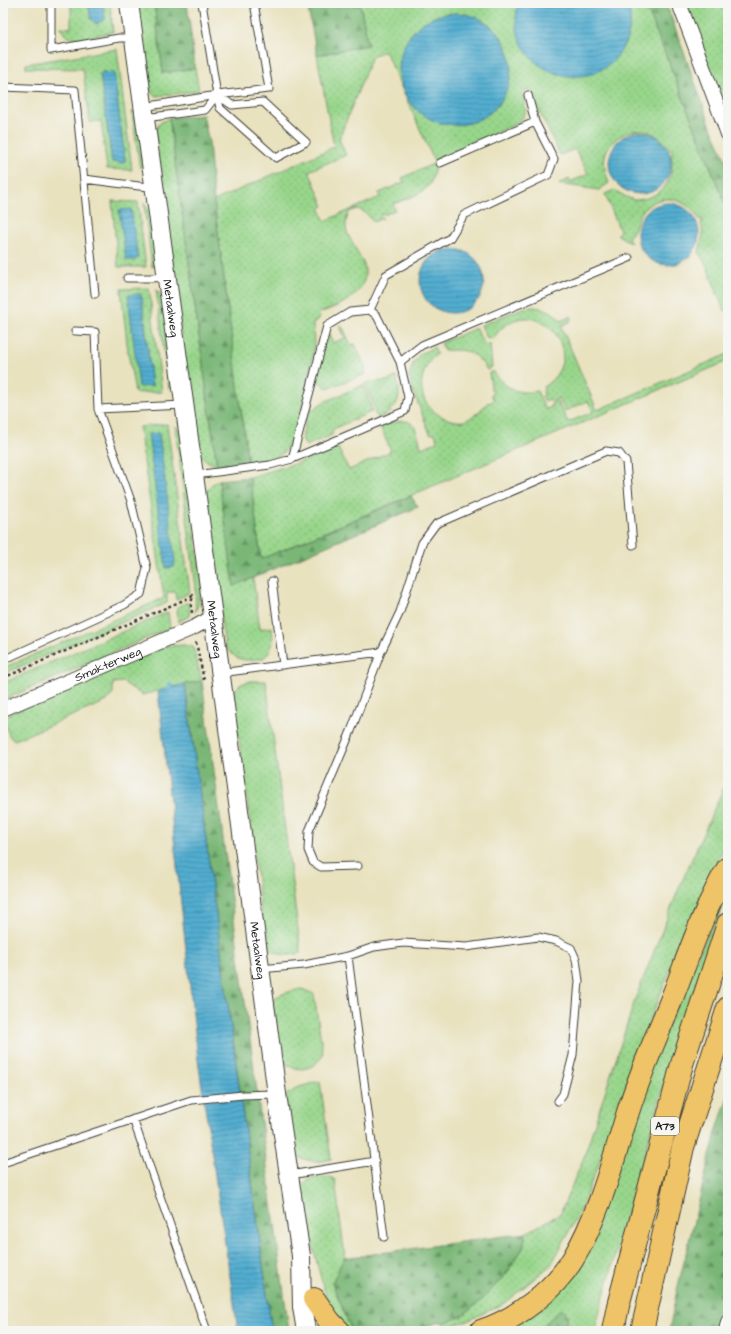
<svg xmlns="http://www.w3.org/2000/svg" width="731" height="1334" viewBox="0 0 731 1334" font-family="'Architects Daughter',sans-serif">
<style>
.grass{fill:url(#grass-dots);stroke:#5a7954;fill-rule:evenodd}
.forest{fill:url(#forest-firs);stroke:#4b6a4a}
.water{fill:url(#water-rules);stroke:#376476}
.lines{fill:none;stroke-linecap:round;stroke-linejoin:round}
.stream{stroke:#52add0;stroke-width:4.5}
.service-casing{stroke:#3b3a34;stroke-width:9}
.minor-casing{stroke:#3b3a34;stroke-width:16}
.tertiary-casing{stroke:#3b3a34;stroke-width:20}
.motorway-casing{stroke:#3b3a34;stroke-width:24}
.path{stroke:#3b3a34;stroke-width:2.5;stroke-dasharray:3 3;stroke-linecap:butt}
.service{stroke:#fff;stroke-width:7}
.minor{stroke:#fff;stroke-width:14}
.tertiary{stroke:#fff;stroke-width:18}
.motorway{stroke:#efc469;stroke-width:22}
.labels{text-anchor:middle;stroke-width:3;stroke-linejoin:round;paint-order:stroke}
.shield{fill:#f6f6f2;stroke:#5d5d5c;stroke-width:1}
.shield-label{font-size:11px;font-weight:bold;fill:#1c1c1c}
.street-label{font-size:12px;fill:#1c1c1c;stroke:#f6f6f2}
</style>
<defs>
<pattern id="grass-dots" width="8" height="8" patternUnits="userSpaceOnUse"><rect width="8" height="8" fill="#98d68b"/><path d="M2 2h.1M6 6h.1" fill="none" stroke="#82b777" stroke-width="1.8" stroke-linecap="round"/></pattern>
<pattern id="forest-firs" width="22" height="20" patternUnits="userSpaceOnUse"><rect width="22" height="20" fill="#7ab777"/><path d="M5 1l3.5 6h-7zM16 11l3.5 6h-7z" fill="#639461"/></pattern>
<pattern id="water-rules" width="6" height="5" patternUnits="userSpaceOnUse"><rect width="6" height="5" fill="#52add0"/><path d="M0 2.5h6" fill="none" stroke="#438ca8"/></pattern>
</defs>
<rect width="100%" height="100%" fill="#f6f6f2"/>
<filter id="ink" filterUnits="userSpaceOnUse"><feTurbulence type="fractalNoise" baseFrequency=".025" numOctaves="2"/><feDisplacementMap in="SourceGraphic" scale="8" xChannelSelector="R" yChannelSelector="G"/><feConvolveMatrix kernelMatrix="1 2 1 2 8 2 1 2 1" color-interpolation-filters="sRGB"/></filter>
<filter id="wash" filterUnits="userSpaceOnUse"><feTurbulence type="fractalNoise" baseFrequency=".012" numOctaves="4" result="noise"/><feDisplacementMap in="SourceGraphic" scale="16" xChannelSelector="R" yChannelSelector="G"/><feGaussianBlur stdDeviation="0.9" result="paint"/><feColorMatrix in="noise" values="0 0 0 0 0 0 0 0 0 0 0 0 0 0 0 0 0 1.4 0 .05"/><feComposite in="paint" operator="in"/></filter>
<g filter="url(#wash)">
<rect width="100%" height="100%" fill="#e9e2bf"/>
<path class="grass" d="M 71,3 L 88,3 L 91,19 L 105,19 L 103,3 L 110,3 L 113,32 C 104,34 76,41 68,37 C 64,35 62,30 60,27 L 71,28 Z
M 137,3 L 154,3 L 163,73 L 195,68 L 199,91 L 157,96 L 153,94 L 150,90 Z
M 360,3 L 645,3 L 728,211 L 728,310 L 724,311 L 707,266 L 699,253 L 703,234 L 701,222 L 703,222 L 702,219 L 700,220 C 686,197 659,190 641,213 C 636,221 636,232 628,237 L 631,243 L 618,235 L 618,233 L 620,231 L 605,194 L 614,190 C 620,193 627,198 634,200 C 638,200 643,199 647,198 C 667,192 675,174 671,153 L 673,152 L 672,149 L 670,150 C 659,132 641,125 622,135 C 614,139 607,147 605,156 C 603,165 606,175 609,183 L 599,190 L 559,184 L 569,179 L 570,182 L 588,174 L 575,149 L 560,155 L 529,89 L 523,92 C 525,108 530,113 516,124 L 436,160 C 434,167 434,175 431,182 C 425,194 405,199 393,204 L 395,210 L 386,214 L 381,214 L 380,216 L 383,218 L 373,222 C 369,215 365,212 358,209 L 349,212 C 348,216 346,220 346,224 C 345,231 350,238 353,244 C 356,250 365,263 365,270 C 368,294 338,307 319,313 L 320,318 L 313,323 C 313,331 314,339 314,347 C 312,367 297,441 283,453 C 275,460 258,461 248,463 L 214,201 L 334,147 L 317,55 L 368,45 ZM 385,51 L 435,163 L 402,178 L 404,182 L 379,193 L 380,197 L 325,221 L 320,209 L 324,206 L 309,171 L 346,155 L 339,139 L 372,56 Z
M 685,3 L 728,3 L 728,118 Z
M 117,49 L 132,170 L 107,169 L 101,121 L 90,122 L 83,69 L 26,68 L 26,64 ZM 102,72 L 114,73 L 125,161 L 124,163 L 112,162 L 100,74 Z
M 138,111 L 145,163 L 140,168 L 132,112 Z
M 169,118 L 217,466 L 207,461 L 196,451 L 155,131 L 160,123 Z
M 112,201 L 138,202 L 146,267 L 118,267 Z
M 144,203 L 152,215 L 158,261 L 155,266 L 152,267 Z
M 149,288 L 162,392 L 135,393 L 128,352 L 121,289 ZM 140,294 L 142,298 L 152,386 L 128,296 Z
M 156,289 L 164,298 L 175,383 L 169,390 Z
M 533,307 C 546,308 553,311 561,321 L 571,316 L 572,318 L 569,319 L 571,321 L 561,326 L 597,410 L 728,354 L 728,361 L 261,559 L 250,477 L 304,461 L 336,444 L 349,470 L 391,451 L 380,426 C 408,418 415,416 421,448 L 437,442 L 435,433 L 430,434 L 413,391 L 409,375 L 414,362 L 420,354 L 434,347 L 437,354 C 415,372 416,405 443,417 C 449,420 457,422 464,421 C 473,418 482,409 488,402 L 491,403 L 494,398 L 491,396 L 493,392 L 491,390 L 491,385 L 489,373 L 492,371 C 506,388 515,395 537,391 L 545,409 L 552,407 L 551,404 L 557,401 L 568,422 L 593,412 L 588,401 L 565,411 L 559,398 L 551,402 L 549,399 L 545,401 L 542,396 L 544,394 L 543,391 L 544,390 L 543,387 C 596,353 529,283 493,339 L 486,337 L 481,325 L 523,308 Z
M 339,324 L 343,328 L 351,345 L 355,344 L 366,369 L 365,370 L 366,374 L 327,388 L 316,379 L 324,340 L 328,339 L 326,335 L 329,334 L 333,343 L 345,338 Z
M 476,328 L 483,343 L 490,344 L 492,367 L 487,370 C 476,352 465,348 444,351 L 441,343 Z
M 396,377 C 400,389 401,399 393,409 L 392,408 L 389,409 L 391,412 L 378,418 L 374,412 L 376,411 L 365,384 L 369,382 L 387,381 Z
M 363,385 L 373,411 L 333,429 L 332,435 L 306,446 L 302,439 L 307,413 L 324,402 Z
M 167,424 L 190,592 L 176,600 L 175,592 L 167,592 L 167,603 L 3,674 L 3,668 L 164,598 L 139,427 Z
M 175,426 L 180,430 L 203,591 L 200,593 L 199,604 L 195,612 L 196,588 Z
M 219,480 L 234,585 L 253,578 L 260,629 L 272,627 C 273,642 275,646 264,658 C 245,661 238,663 225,646 L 202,496 L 212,484 Z
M 186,603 L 190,604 L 189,616 L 178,622 L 177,607 Z
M 168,612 L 170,628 L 3,700 L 3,683 Z
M 169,645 L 170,646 L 184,645 L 193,647 L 202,681 L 185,684 L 142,695 L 123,682 L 113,683 L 113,693 L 107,701 L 15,740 L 10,737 L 3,721 L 9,714 Z
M 251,681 L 266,681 L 301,953 C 286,957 277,955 265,946 L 244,773 L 232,693 L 241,684 Z
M 728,778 L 728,840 L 682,941 L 654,1010 L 601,1158 L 580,1211 L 551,1265 L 503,1304 L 467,1321 L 445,1327 L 444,1323 L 460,1317 L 481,1301 L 506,1274 L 523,1248 L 526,1233 L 560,1214 L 584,1157 L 636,997 L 679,888 Z
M 728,888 L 693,992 L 665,1082 L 601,1306 L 595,1331 L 564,1331 L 568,1315 L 561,1309 L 538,1331 L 497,1331 L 549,1297 Z
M 302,989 L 314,994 L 323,1054 C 314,1072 295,1073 280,1060 L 272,1000 C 282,993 290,991 302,989 Z
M 320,1081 L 331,1159 C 317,1164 306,1160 293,1155 L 285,1096 L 299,1087 Z
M 330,1177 L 335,1180 L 345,1257 L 332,1283 L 352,1331 L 343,1326 L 328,1305 L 298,1190 C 309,1175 313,1178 330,1177 Z"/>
<path class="forest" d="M 154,3 L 187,3 L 195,68 L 163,73 Z
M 307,3 L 360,3 L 368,45 L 317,55 Z
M 645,3 L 666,3 L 711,127 L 728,165 L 728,211 Z
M 203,115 L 209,143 L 214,201 L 248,463 L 217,466 L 169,118 Z
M 250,477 L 261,559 L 411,496 L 418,507 L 234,586 L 219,480 Z
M 202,681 L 289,1331 L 272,1331 L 185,684 Z
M 728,1096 L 728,1291 L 719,1331 L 669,1331 L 677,1290 L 716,1132 Z
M 526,1233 L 523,1248 L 506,1274 L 481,1301 L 460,1317 L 444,1323 L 440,1322 L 411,1331 L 352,1331 L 332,1283 L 344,1258 Z
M 561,1309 L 565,1311 L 568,1315 L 564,1331 L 538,1331 Z"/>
<path class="water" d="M 88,3 L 103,3 L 105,19 L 96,24 L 91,19 Z
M 518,3 L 628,3 C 632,17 631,32 624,45 C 596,104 502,74 518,3 Z
M399 69a56 56 0 1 1 112 0a56 56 0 1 1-112 0Z
M 102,72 L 114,73 L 125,161 L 124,163 L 112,162 L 100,74 Z
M609 163a31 31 0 1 1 62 0a31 31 0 1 1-62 0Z
M637 234a31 31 0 1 1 62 0a31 31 0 1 1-62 0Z
M 131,209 L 138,258 L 136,260 L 126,260 L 119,210 Z
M420 281a32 32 0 1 1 64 0a32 32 0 1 1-64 0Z
M 140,294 L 142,298 L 152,386 L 139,387 L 128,295 Z
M 159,433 L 175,561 L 174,567 L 166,568 L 148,434 Z
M 185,684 L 272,1331 L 238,1331 L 198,1060 L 158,691 Z"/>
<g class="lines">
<path class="stream" d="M 170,684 L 172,693"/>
</g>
</g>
<g filter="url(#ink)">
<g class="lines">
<g class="service-casing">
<path id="service" d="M 51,3 L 51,50 L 119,38 L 134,38
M 202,3 L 217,95 L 269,89 L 254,3
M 3,87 L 75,90 L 95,294
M 528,95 L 535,122
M 143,107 L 217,95 L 232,105 L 263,102 L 306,142 L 276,158 L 220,108 L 217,95
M 145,118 L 205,110 L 217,95
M 84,179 L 139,186 L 153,187
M 127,278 L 151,278 L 167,277
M 370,310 L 386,275 L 450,238 L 464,215 L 548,175 L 554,159 L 535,122 L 440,163
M 75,331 L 95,332 L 98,409 L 184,405
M 400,362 L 422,345 L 629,258
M 195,475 L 270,465 L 292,459 L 405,411 L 408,397 L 400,362 L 377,316 L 370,310 L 350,312 L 327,326 L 292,459
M 272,581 L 283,665
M 3,660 L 124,605 L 141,594 L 147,568 L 131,501 L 98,409
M 220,673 L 381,652
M 358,866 L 321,867 L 313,862 L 308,850 L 309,831 L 351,731 L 381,652 L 400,612 L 422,543 L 436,524 L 606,451 L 619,453 L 626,462 L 633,545
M 348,956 L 384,1237
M 260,969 L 304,965 L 348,956 L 374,947 L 403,943 L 466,947 L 538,937 L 556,941 L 571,948 L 576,959 L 579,981 L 573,1055 L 563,1094 L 558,1101
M 133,1119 L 207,1331
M 3,1163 L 191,1100 L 243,1095 L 276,1094
M 290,1175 L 375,1161"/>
</g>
<g class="minor-casing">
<g id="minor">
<path d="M 679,3 L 728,134"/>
<path id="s1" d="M 3,709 L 195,627 L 213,617"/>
<path d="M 726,1331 L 728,1322"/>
</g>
</g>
<g class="tertiary-casing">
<g id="tertiary">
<path id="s2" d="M 129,3 L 194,475 L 277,1094 L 301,1256 L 302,1307 L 306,1331"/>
</g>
</g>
<g class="motorway-casing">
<path id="motorway" d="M 314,1299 L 330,1322 L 339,1331
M 481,1331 C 517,1319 553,1291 573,1259 C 599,1216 613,1160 628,1112 C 640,1073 657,1036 672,998 C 689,955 704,908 728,868
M 613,1331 L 618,1306 L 682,1064 L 728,924
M 642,1331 L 683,1147 L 728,1008"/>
</g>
<path class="path" d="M 192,613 L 191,605 L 193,594
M 196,642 L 204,680
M 3,678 L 193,596"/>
<use href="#service" class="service"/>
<use href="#minor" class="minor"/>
<use href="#tertiary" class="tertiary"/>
<use href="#motorway" class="motorway"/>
</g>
</g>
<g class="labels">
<rect class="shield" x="651" y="1117" width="28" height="18" rx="3"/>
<g class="shield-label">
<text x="665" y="1130">A73</text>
</g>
<g class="street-label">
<text dy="4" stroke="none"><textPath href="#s2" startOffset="308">Metaalweg</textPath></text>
<text dy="4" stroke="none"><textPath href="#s2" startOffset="632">Metaalweg</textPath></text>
<text dy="4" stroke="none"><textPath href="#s1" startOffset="114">Smakterweg</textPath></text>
<text dy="4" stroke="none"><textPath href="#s2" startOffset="956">Metaalweg</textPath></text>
</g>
</g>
<rect width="731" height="1334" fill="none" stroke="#f6f6f2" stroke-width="16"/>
</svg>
